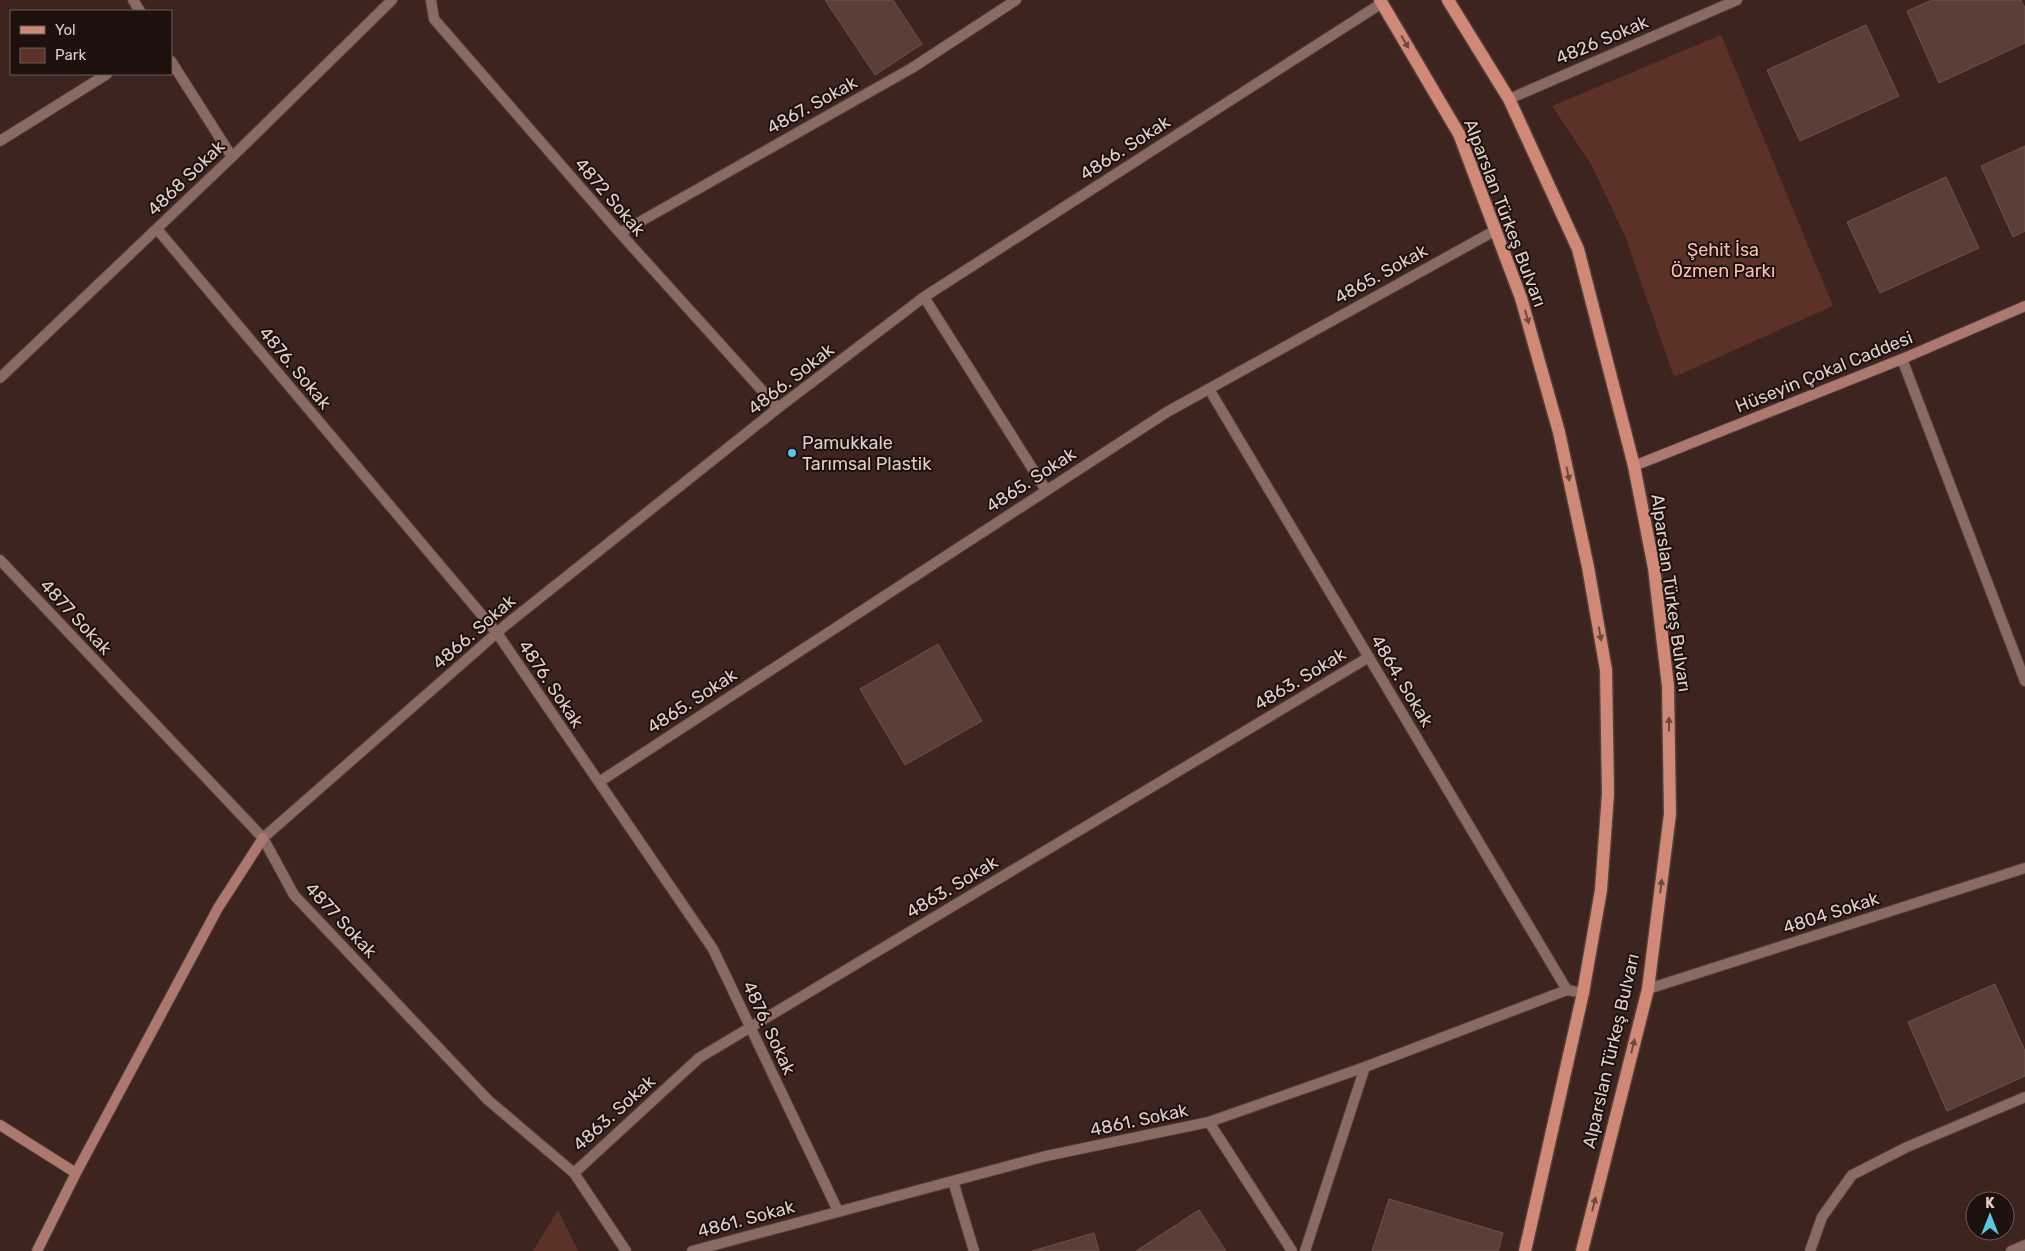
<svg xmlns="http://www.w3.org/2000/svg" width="2025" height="1251" viewBox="0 0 2025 1251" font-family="Rubik,sans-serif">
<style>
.green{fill:#5c3228}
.building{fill:#5a3e37;stroke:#6f514a}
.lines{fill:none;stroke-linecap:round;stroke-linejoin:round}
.lane-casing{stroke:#553f3a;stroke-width:12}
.street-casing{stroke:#553f3a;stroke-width:12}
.secondary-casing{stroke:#553f3a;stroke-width:12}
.primary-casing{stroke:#553f3a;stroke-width:15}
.lane{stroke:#8a6b64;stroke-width:10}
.street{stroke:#8a6b64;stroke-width:10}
.secondary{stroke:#ad796e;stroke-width:10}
.primary{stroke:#d08877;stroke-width:12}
.oneway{fill:#6e473d}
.poi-dot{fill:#56c9e1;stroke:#1d110e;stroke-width:2}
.labels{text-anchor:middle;stroke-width:4;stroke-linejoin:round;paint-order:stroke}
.street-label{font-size:18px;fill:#dfcdc8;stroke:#1d110e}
.park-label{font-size:18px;fill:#f8bfb2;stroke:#1d110e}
.poi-label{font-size:18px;fill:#dfcdc8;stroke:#1d110e;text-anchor:start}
</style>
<rect width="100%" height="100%" fill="#3e241e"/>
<path class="green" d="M 1721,35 L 1833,306 L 1674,377 L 1625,236 L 1592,166 L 1552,106 Z
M 558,1210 L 578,1251 L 533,1251 Z"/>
<path class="building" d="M 825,0 L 893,0 L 922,44 L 875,75 Z
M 1932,0 L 2021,0 L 2025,8 L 2025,43 L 1939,83 L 1907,11 Z
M 1866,25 L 1899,96 L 1800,141 L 1767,70 Z
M 2025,146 L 2025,231 L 2013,237 L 1981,166 Z
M 1946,177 L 1979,248 L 1880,293 L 1847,222 Z
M 938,644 L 982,721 L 905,765 L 860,689 Z
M 1995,984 L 2025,1051 L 2025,1076 L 1947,1111 L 1908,1022 Z
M 1389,1199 L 1503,1233 L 1498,1251 L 1372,1251 Z
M 1199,1210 L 1226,1251 L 1136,1251 Z
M 1094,1233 L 1099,1251 L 1032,1251 Z"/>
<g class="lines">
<g class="lane-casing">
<path id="lane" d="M 953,1181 L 974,1251"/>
</g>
<g class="street-casing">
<path id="street" d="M 133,0 L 140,11
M 431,0 L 434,19 L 620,233 L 778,408
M 171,61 L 232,157
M 1509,99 L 1737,0
M 0,141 L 107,74
M 157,229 L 497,633 L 713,949 L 838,1211
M 620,233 L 912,68 L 1016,0
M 924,297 L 1046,490
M 1902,359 L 2025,681
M 0,378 L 232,157 L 392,0
M 1209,389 L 1567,990
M 0,560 L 263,838 L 294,895 L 488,1100 L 574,1173 L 626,1251
M 599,782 L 1167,412 L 1496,230
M 263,838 L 507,624 L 778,408 L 924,297 L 1382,3
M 1648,989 L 2025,868
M 1209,1122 L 1292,1251
M 574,1173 L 699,1058 L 1369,657
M 692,1251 L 1046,1156 L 1209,1122 L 1365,1067 L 1567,990 L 1583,993
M 1305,1251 L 1365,1067
M 1810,1251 L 1822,1217 L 1852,1175 L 1907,1147 L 2025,1097
M 2011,1251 L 2025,1245"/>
</g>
<g class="secondary-casing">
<path id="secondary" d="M 1634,466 L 1902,359 L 2025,306
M 0,1125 L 76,1173
M 37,1251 L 76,1173 L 218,908 L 263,838"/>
</g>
<g class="primary-casing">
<path id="primary" d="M 1380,0 L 1459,134 L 1521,298 L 1559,432 L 1588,567 L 1606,670 L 1608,794 L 1601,890 L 1583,993 L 1525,1251
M 1448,0 L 1509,99 L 1578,249 L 1634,466 L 1654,568 L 1668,686 L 1670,814 L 1648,989 L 1582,1251"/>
</g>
<use href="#lane" class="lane"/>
<use href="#street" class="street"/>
<use href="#secondary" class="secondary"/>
<use href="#primary" class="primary"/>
</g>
<defs><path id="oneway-solid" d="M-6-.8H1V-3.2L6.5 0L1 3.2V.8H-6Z" transform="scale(1.25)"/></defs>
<g class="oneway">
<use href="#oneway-solid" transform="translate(1405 42) rotate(59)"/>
<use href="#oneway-solid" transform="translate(1527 317) rotate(74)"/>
<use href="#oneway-solid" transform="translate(1568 474) rotate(78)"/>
<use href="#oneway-solid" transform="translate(1600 634) rotate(80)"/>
<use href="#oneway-solid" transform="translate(1669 724) rotate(-91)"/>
<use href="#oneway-solid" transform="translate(1661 886) rotate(-83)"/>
<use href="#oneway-solid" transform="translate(1633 1046) rotate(-76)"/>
<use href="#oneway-solid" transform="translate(1594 1204) rotate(-76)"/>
</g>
<circle class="poi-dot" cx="792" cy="453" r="5"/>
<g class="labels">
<g class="street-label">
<text transform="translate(1602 40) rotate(-23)" y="6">4826 Sokak</text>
<text transform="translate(812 105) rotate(-29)" y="6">4867. Sokak</text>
<text transform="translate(1125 148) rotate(-33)" y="6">4866. Sokak</text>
<text transform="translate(186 178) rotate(-44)" y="6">4868 Sokak</text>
<text transform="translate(610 197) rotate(49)" y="6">4872 Sokak</text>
<text transform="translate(1505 213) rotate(69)" y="6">Alparslan Türkeş Bulvarı</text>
<text transform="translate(1381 274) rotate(-29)" y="6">4865. Sokak</text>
<text transform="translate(295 368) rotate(50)" y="6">4876. Sokak</text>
<text transform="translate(1824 372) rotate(-22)" y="6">Hüseyin Çokal Caddesi</text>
<text transform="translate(791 379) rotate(-38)" y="6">4866. Sokak</text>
<text transform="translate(1031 480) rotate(-33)" y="6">4865. Sokak</text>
<text transform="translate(1671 593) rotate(82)" y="6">Alparslan Türkeş Bulvarı</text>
<text transform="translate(76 617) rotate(47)" y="6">4877 Sokak</text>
<text transform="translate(474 632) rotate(-41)" y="6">4866. Sokak</text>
<text transform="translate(1300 679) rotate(-31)" y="6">4863. Sokak</text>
<text transform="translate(1402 681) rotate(59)" y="6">4864. Sokak</text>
<text transform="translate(551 684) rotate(56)" y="6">4876. Sokak</text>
<text transform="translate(692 701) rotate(-33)" y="6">4865. Sokak</text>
<text transform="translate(952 887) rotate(-31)" y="6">4863. Sokak</text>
<text transform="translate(1831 913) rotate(-18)" y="6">4804 Sokak</text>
<text transform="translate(341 920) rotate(47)" y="6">4877 Sokak</text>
<text transform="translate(769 1028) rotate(65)" y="6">4876. Sokak</text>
<text transform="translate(1611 1051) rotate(-77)" y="6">Alparslan Türkeş Bulvarı</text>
<text transform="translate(614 1113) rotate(-42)" y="6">4863. Sokak</text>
<text transform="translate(1139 1120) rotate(-12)" y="6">4861. Sokak</text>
<text transform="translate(746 1219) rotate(-15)" y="6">4861. Sokak</text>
</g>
<g class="park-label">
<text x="1723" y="256">Şehit İsa<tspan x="1723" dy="21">Özmen Parkı</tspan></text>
</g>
<g class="poi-label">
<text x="802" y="449">Pamukkale<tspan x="802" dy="21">Tarımsal Plastik</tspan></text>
</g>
</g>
<rect x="10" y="10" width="162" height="65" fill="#1d110e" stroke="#6b5c58"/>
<rect x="20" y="26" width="25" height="8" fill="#d08877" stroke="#6b5c58"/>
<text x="55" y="35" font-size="15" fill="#dfcdc8">Yol</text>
<rect x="20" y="48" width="25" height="15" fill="#5c3228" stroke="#6b5c58"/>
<text x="55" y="60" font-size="15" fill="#dfcdc8">Park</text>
<g transform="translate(1990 1216)"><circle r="24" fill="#1d110e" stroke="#6b5c58"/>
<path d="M0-4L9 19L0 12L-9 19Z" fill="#56c9e1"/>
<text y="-8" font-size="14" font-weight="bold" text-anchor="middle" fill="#dfcdc8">K</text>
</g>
</svg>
